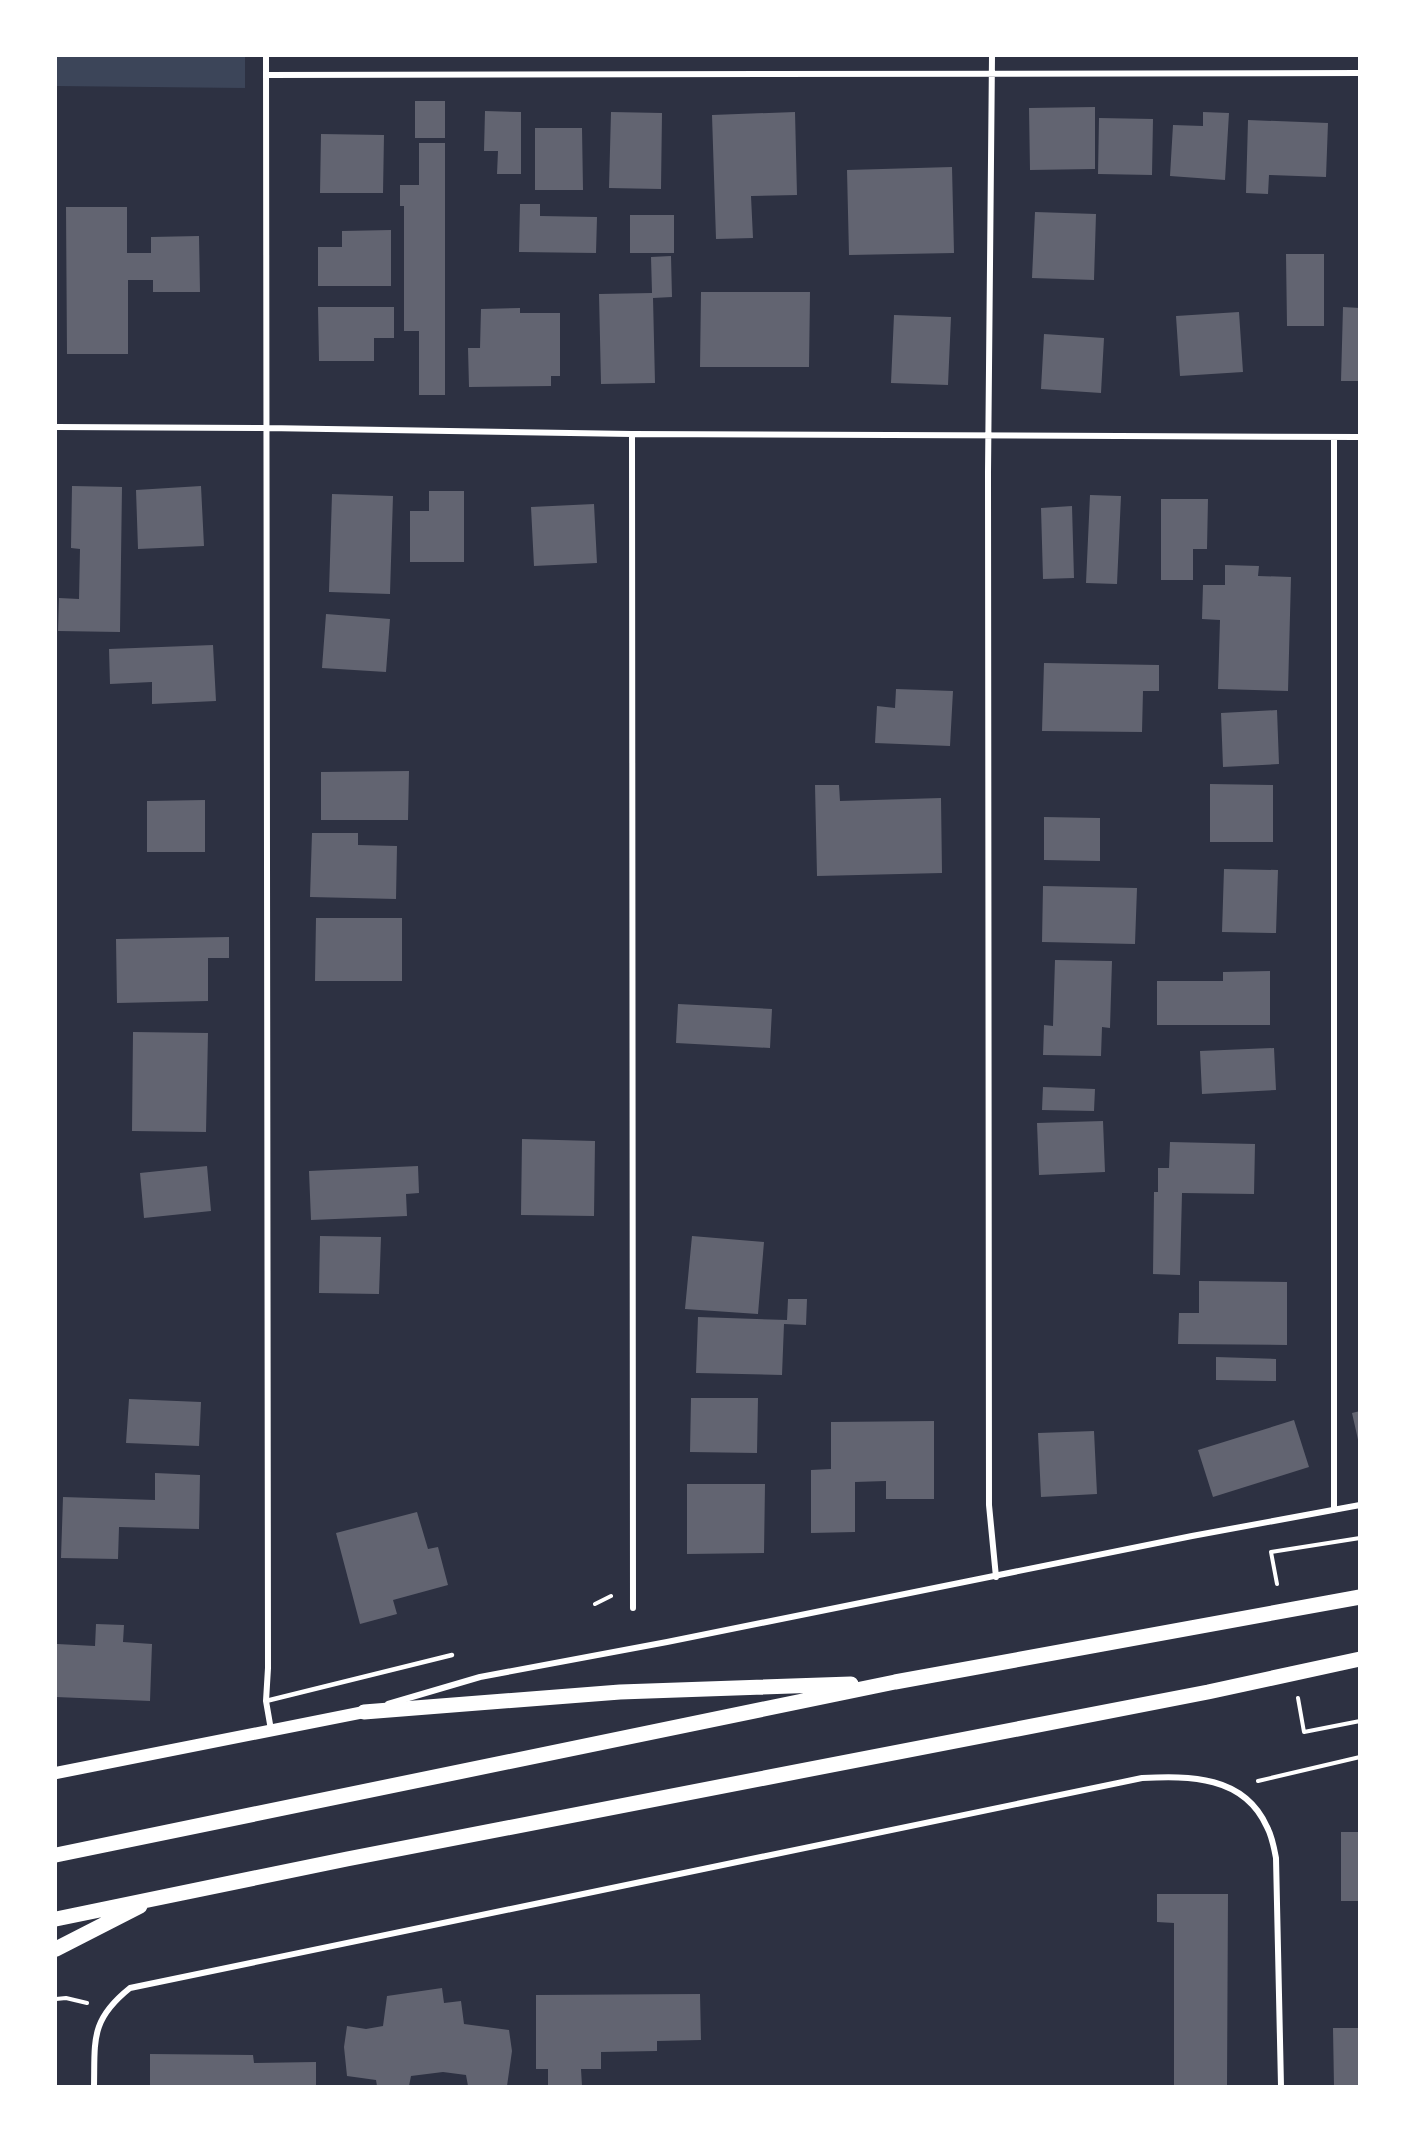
<svg xmlns="http://www.w3.org/2000/svg" width="1415" height="2142" viewBox="0 0 1415 2142" font-family="'Roboto Condensed',sans-serif">
<style>
.green{fill:#3c4559}
.building{fill:#626471}
.lines{fill:none;stroke-linecap:round;stroke-linejoin:round}
.path{stroke:#fff;stroke-width:4}
.service{stroke:#fff;stroke-width:4.5}
.minor{stroke:#fff;stroke-width:6}
.secondary{stroke:#fff;stroke-width:12}
.primary{stroke:#fff;stroke-width:15}
</style>
<rect width="100%" height="100%" fill="#2d3142"/>
<path class="green" d="M 56,56 L 245,56 L 245,88 L 56,86 Z"/>
<path class="building" d="M 415,101 L 445,101 L 445,138 L 415,138 Z
M 1095,107 L 1095,169 L 1030,170 L 1029,108 Z
M 485,111 L 521,112 L 521,174 L 497,174 L 498,151 L 484,151 Z
M 611,112 L 662,113 L 661,189 L 609,188 Z
M 795,112 L 797,195 L 751,196 L 753,238 L 716,239 L 712,115 Z
M 1203,112 L 1229,113 L 1225,180 L 1170,176 L 1173,125 L 1203,126 Z
M 1099,118 L 1153,119 L 1152,175 L 1098,174 Z
M 1248,120 L 1328,123 L 1326,177 L 1269,175 L 1268,194 L 1246,193 Z
M 535,128 L 582,128 L 583,190 L 535,190 Z
M 321,134 L 384,135 L 383,193 L 320,193 Z
M 419,143 L 445,143 L 445,395 L 419,395 L 419,331 L 404,331 L 404,206 L 400,206 L 400,185 L 419,185 Z
M 952,167 L 954,253 L 849,255 L 847,170 Z
M 520,204 L 540,204 L 540,216 L 597,217 L 596,253 L 519,252 Z
M 66,207 L 127,207 L 127,253 L 151,253 L 151,237 L 199,236 L 200,292 L 153,292 L 153,280 L 128,280 L 128,354 L 67,354 Z
M 1035,212 L 1096,214 L 1094,280 L 1032,278 Z
M 630,215 L 674,215 L 674,253 L 630,253 Z
M 391,230 L 391,286 L 318,286 L 318,247 L 342,247 L 342,231 Z
M 1286,254 L 1324,254 L 1324,326 L 1287,326 Z
M 671,256 L 672,297 L 653,298 L 655,383 L 601,384 L 599,294 L 652,293 L 651,257 Z
M 701,292 L 810,292 L 809,367 L 700,367 Z
M 318,307 L 394,307 L 394,338 L 374,338 L 374,361 L 319,361 Z
M 1343,307 L 1360,308 L 1360,381 L 1341,381 Z
M 520,308 L 520,313 L 560,313 L 560,376 L 551,376 L 551,386 L 469,387 L 468,348 L 480,348 L 481,309 Z
M 1239,312 L 1243,372 L 1180,376 L 1176,316 Z
M 894,315 L 951,317 L 948,385 L 891,383 Z
M 1044,334 L 1104,338 L 1101,393 L 1041,389 Z
M 72,486 L 122,487 L 120,632 L 58,631 L 59,598 L 79,599 L 80,549 L 71,548 Z
M 201,486 L 204,546 L 138,549 L 136,490 Z
M 429,491 L 464,491 L 464,562 L 410,562 L 410,511 L 429,511 Z
M 332,494 L 393,496 L 390,594 L 329,592 Z
M 1090,495 L 1121,496 L 1117,584 L 1086,583 Z
M 1161,499 L 1208,499 L 1207,549 L 1193,549 L 1193,580 L 1161,580 Z
M 594,504 L 597,563 L 534,566 L 531,507 Z
M 1072,506 L 1074,578 L 1043,579 L 1041,508 Z
M 1225,565 L 1259,566 L 1258,576 L 1291,577 L 1288,691 L 1218,689 L 1220,620 L 1202,619 L 1203,585 L 1225,585 Z
M 326,614 L 390,619 L 386,672 L 322,668 Z
M 213,645 L 216,701 L 152,704 L 152,682 L 110,684 L 109,649 Z
M 1044,663 L 1159,665 L 1159,691 L 1143,691 L 1142,732 L 1042,731 Z
M 896,689 L 953,691 L 950,746 L 875,743 L 877,706 L 895,708 Z
M 1277,710 L 1279,764 L 1223,767 L 1221,713 Z
M 409,771 L 408,820 L 321,820 L 321,772 Z
M 1210,784 L 1273,785 L 1273,842 L 1210,842 Z
M 815,785 L 839,785 L 840,801 L 941,798 L 942,873 L 817,876 Z
M 205,800 L 205,852 L 147,852 L 147,801 Z
M 1044,817 L 1100,818 L 1100,861 L 1044,860 Z
M 312,833 L 358,833 L 358,845 L 397,846 L 396,899 L 310,897 Z
M 1224,869 L 1278,870 L 1276,933 L 1222,932 Z
M 1043,886 L 1137,888 L 1135,944 L 1042,942 Z
M 316,918 L 402,918 L 402,981 L 315,981 Z
M 229,937 L 229,958 L 208,958 L 208,1001 L 117,1003 L 116,939 Z
M 1055,960 L 1112,961 L 1110,1028 L 1102,1027 L 1101,1056 L 1043,1055 L 1044,1025 L 1053,1026 Z
M 1270,971 L 1270,1025 L 1157,1025 L 1157,981 L 1223,981 L 1223,972 Z
M 678,1004 L 772,1009 L 770,1048 L 676,1043 Z
M 133,1032 L 208,1033 L 206,1132 L 132,1131 Z
M 1274,1048 L 1276,1090 L 1202,1094 L 1200,1051 Z
M 1043,1087 L 1095,1089 L 1094,1111 L 1042,1110 Z
M 1103,1121 L 1105,1172 L 1039,1175 L 1037,1123 Z
M 522,1139 L 595,1141 L 594,1216 L 521,1215 Z
M 1170,1142 L 1255,1144 L 1254,1194 L 1182,1193 L 1180,1275 L 1153,1274 L 1154,1192 L 1158,1192 L 1158,1168 L 1169,1168 Z
M 207,1166 L 211,1211 L 144,1218 L 140,1173 Z
M 418,1166 L 419,1193 L 406,1194 L 407,1216 L 311,1220 L 309,1171 Z
M 320,1236 L 381,1237 L 379,1294 L 319,1293 Z
M 692,1236 L 764,1242 L 758,1314 L 685,1309 Z
M 1199,1281 L 1287,1282 L 1287,1345 L 1178,1344 L 1179,1313 L 1199,1313 Z
M 788,1299 L 807,1299 L 806,1325 L 784,1324 L 782,1375 L 696,1373 L 698,1317 L 787,1320 Z
M 1216,1357 L 1276,1359 L 1276,1381 L 1216,1380 Z
M 691,1398 L 758,1398 L 757,1453 L 690,1452 Z
M 129,1399 L 201,1402 L 199,1446 L 126,1443 Z
M 1360,1411 L 1360,1444 L 1359,1444 L 1352,1413 Z
M 1294,1420 L 1309,1467 L 1213,1497 L 1198,1450 Z
M 934,1421 L 934,1499 L 886,1499 L 886,1481 L 855,1482 L 855,1532 L 811,1533 L 811,1470 L 831,1469 L 831,1422 Z
M 1094,1431 L 1097,1494 L 1041,1497 L 1038,1433 Z
M 155,1473 L 200,1475 L 199,1529 L 119,1527 L 118,1559 L 61,1558 L 63,1497 L 155,1500 Z
M 687,1484 L 765,1484 L 764,1553 L 687,1554 Z
M 417,1512 L 428,1549 L 438,1547 L 448,1585 L 393,1600 L 397,1614 L 360,1624 L 336,1533 Z
M 96,1624 L 124,1625 L 123,1642 L 152,1644 L 150,1701 L 56,1697 L 57,1644 L 95,1646 Z
M 1341,1832 L 1360,1832 L 1360,1901 L 1341,1901 Z
M 1157,1894 L 1228,1894 L 1227,2086 L 1174,2086 L 1174,1923 L 1157,1922 Z
M 442,1988 L 444,2003 L 461,2001 L 464,2024 L 509,2030 L 512,2051 L 507,2086 L 468,2086 L 466,2075 L 443,2072 L 411,2076 L 409,2086 L 377,2086 L 376,2080 L 347,2076 L 344,2047 L 347,2026 L 366,2029 L 383,2026 L 387,1996 Z
M 700,1994 L 701,2040 L 657,2041 L 657,2051 L 601,2052 L 601,2069 L 581,2069 L 582,2086 L 548,2086 L 548,2069 L 536,2069 L 536,1995 Z
M 1333,2028 L 1360,2028 L 1360,2086 L 1334,2086 Z
M 150,2054 L 253,2055 L 254,2063 L 316,2062 L 316,2086 L 150,2086 Z"/>
<g class="lines">
<path class="path" d="M 1277,1584 L 1271,1552 L 1360,1538
M 595,1604 L 611,1596
M 1298,1698 L 1304,1732 L 1360,1721
M 1258,1781 L 1360,1757
M 56,1999 L 66,1998 L 87,2003"/>
<path class="service" d="M 266,1701 L 452,1655"/>
<path class="minor" d="M 266,56 L 268,1668 L 266,1701 L 271,1730
M 992,56 L 988,473 L 989,1505 L 996,1577
M 266,75 L 1360,73
M 56,427 L 266,428 L 632,434 L 1360,437
M 632,434 L 633,1608
M 1334,1510 L 1334,437
M 388,1704 L 480,1677 L 667,1642 L 1192,1536 L 1360,1505
M 94,2086 C 95,2040 90,2020 130,1988 L 1142,1778 C 1189,1776 1244,1775 1267,1827 C 1272,1836 1274,1847 1276,1858 L 1281,2086"/>
<path class="secondary" d="M 56,1773 L 364,1712"/>
<path class="primary" d="M 364,1712 L 620,1692 L 851,1684
M 56,1855 L 895,1682 L 1360,1597
M 56,1919 L 347,1859 L 1208,1692 L 1360,1659
M 56,1949 L 140,1906"/>
</g>
<rect width="1415" height="2142" fill="none" stroke="#ffffff" stroke-width="114"/>
</svg>
